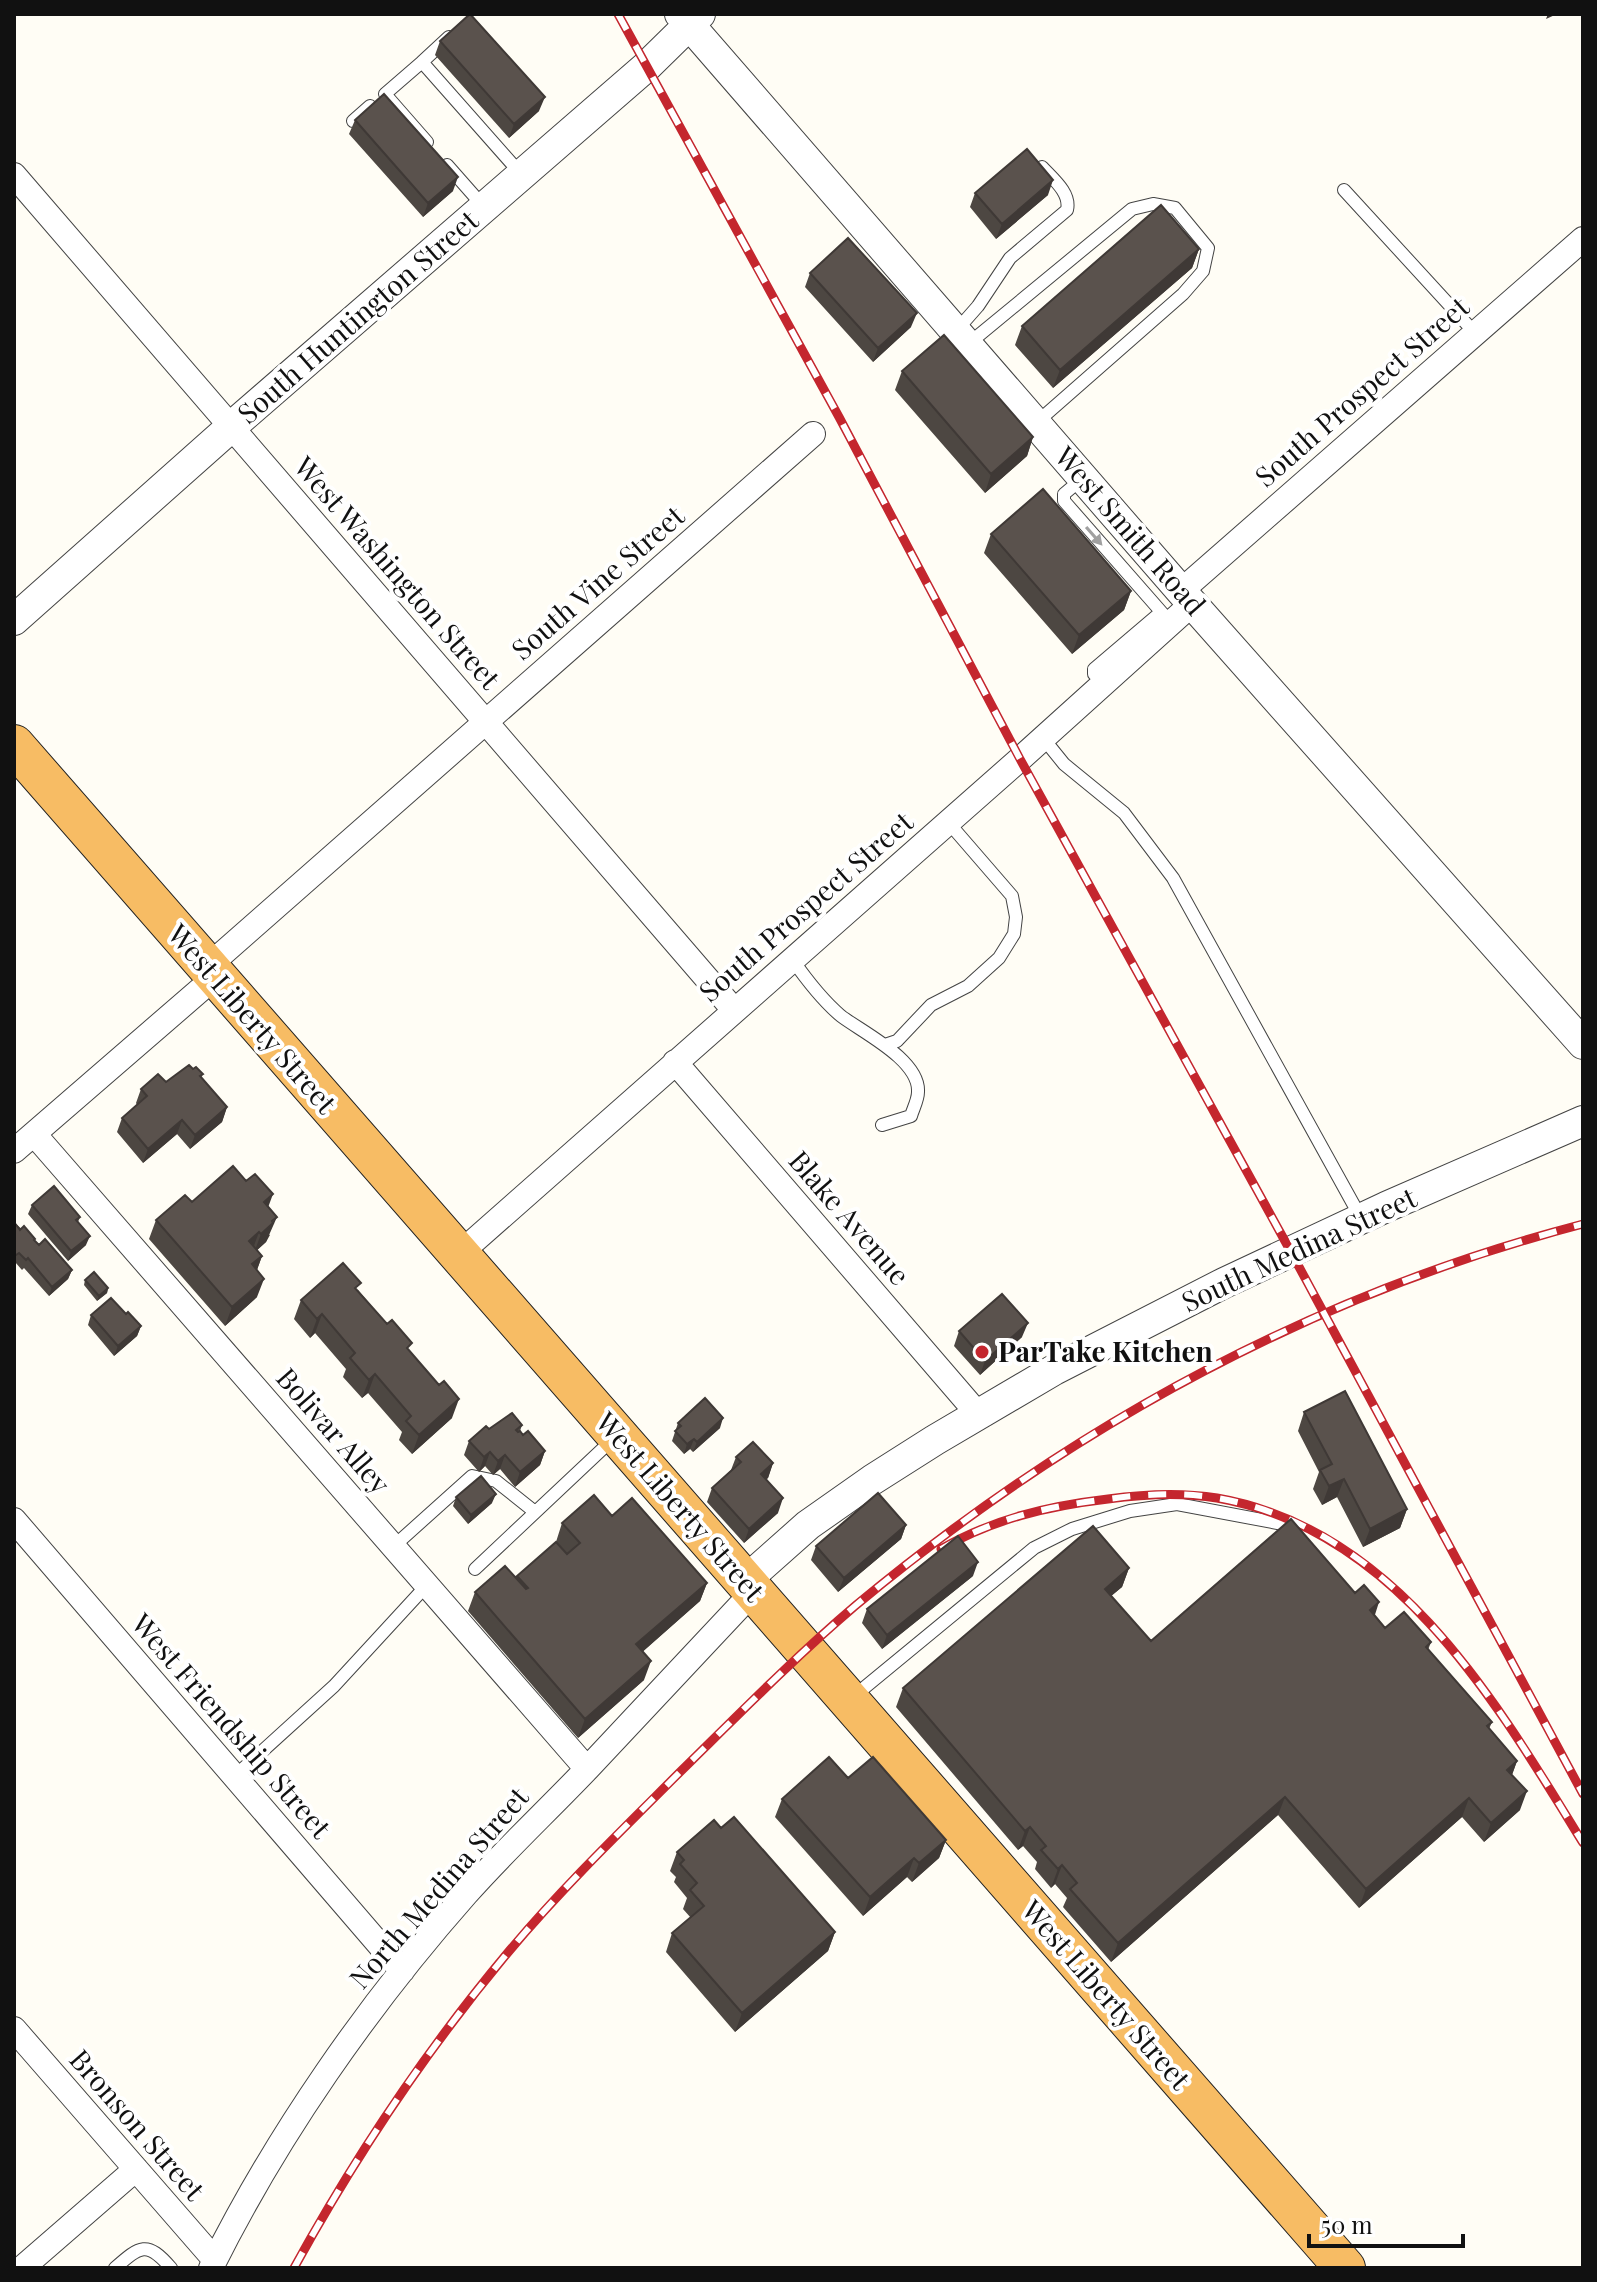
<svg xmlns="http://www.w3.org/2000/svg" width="1597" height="2282" viewBox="0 0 1597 2282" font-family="'Playfair Display',serif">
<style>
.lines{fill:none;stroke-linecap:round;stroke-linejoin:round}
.service-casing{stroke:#444;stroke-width:14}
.minor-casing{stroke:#444;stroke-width:26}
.tertiary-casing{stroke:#444;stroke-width:32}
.trunk-casing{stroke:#222;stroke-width:42}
.service{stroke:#fff;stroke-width:12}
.minor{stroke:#fff;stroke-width:24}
.tertiary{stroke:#fff;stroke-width:30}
.trunk{stroke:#f7bc64;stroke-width:40}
.rail-casing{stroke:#c4262e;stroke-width:9}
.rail{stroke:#fff;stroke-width:6;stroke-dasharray:18;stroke-linecap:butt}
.wall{fill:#4d4742}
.shaded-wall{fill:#3f3936}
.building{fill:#5a524d;stroke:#3f3936;stroke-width:2}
.oneway{fill:#a0a0a0}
.poi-dot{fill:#c4262e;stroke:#fff;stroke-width:3}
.labels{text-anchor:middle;stroke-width:8;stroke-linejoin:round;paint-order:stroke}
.street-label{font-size:28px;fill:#111;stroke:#fff}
.poi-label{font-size:28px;font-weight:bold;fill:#111;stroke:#fff;text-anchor:start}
</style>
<rect width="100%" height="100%" fill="#fffdf5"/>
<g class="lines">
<g class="service-casing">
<path id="service" d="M 422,62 L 449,37
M 353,121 L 370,106
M 427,142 L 385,94 L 422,62 L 521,174
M 447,165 L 484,207
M 1344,190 L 1475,333
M 956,331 L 978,306 L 1010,258 L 1067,210 C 1071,193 1053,179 1042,167
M 967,345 L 1132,209 L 1153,204 L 1175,208 L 1208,248 L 1203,271 L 1183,294 L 1036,423
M 1083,478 L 1064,494 L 1064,501 L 1171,623
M 1103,684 L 1094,674 L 1094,669 L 1161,612
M 1043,738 L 1064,764 L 1124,813 L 1173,878 L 1361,1218
M 792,959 C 806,979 822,1000 841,1016 C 862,1032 920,1060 918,1092 C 918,1100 913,1109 911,1116 L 882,1125
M 885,1045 L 897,1041 L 931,1005 L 968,986 L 999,958 L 1014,934 L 1016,917 L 1012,896 L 948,822
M 394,1546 L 472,1476 L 496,1481 L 535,1512
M 475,1569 L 612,1440
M 853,1697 L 1034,1548 L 1072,1529 L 1130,1511 L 1177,1504 L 1283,1524
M 235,1776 L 334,1686 L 427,1585
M 115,2268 C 140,2246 147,2240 171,2268"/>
</g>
<g class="minor-casing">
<path id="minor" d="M 14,175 L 734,1010
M 1181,591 L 1583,239
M 206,968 L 813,434
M 675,1062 L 978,1414
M 34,1134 L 587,1769
M 14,1151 L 215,977
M 458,1255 L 1020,759 L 1193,603
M 14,1520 L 402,1971
M 14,2029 L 215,2260
M 22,2268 L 136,2169
M 211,2268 C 277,2135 368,2005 466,1894 C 505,1850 548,1810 588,1768 C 644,1709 698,1650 754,1591"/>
</g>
<g class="tertiary-casing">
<path id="tertiary" d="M 680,14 L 1181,591 L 1583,1044
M 14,620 L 231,427 L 647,66 L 700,14
M 745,1581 L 808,1525 L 872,1480 L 935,1440 L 1054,1370 L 1224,1283 L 1386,1207 L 1583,1121"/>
</g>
<g class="trunk-casing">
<path id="trunk" d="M 14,745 L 1345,2268"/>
</g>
<use href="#service" class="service"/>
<use href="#minor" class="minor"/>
<use href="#tertiary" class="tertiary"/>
<use href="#trunk" class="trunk"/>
<g class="rail-casing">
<path id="rail" d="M 618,14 L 839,417 L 1020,759 L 1291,1252 L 1583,1794
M 941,1549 C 993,1519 1048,1506 1108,1499 C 1144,1494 1181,1492 1217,1498 C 1396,1529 1496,1701 1583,1843
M 294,2268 C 356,2155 427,2049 510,1950 C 563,1887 623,1829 681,1771 C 738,1715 794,1658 855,1606 C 1070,1427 1311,1295 1583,1224"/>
</g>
<use href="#rail" class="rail"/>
</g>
<path class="wall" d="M 440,41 L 539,111 L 509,138 L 435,55 Z
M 355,120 L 453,191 L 423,217 L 349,134 Z
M 975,193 L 1048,195 L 996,239 L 970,207 Z
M 1199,249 L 1192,268 L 1053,388 L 1015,345 L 1022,326 Z
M 810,273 L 911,327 L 873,362 L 805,287 Z
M 902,371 L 1033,437 L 1027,456 L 985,493 L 895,390 Z
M 991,534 L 1131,591 L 1124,610 L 1072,654 L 984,553 Z
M 193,1069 L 203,1074 L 201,1078 L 227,1107 L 222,1122 L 190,1149 L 177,1134 L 143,1163 L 117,1132 L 122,1118 L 137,1105 L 136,1103 L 141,1089 L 166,1082 Z
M 192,1202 L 270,1235 L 266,1242 L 257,1250 L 262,1256 L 257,1270 L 257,1297 L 225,1326 L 149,1239 L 156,1220 Z
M 32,1205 L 80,1217 L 78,1222 L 86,1245 L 68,1261 L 28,1214 Z
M 14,1222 L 39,1245 L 72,1270 L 68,1279 L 49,1296 L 24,1268 L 22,1270 L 15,1262 L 14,1263 Z
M 85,1280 L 108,1288 L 107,1293 L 97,1301 L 84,1285 Z
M 358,1290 L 409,1351 L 452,1418 L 412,1454 L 399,1440 L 402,1432 L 368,1393 L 362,1398 L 343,1377 L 346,1369 L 315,1333 L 310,1338 L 294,1319 L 301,1300 Z
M 126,1314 L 141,1326 L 137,1336 L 114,1356 L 88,1325 L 91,1315 Z
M 959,1331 L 1022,1337 L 980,1375 L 954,1346 Z
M 1304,1412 L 1407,1509 L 1400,1528 L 1363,1547 L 1337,1497 L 1322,1505 L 1313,1489 L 1319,1472 L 1298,1431 Z
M 678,1423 L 720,1428 L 693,1452 L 690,1449 L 684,1454 L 672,1441 Z
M 522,1425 L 520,1431 L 523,1435 L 545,1451 L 540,1465 L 515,1487 L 500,1469 L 493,1475 L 485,1466 L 479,1472 L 464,1455 L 469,1441 L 489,1429 Z
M 736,1457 L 773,1463 L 768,1478 L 766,1479 L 778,1513 L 744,1543 L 707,1502 L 712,1488 L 731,1470 Z
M 456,1497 L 492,1503 L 468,1524 L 453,1506 Z
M 612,1516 L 707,1583 L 700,1601 L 643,1651 L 644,1680 L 578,1738 L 468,1611 L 475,1592 L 516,1578 L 517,1576 L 556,1542 L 562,1523 Z
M 906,1525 L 901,1539 L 838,1592 L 811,1560 L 816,1546 Z
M 1129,1568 L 1122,1587 L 1111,1596 L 1151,1641 L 1374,1615 L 1385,1628 L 1431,1642 L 1428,1650 L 1492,1722 L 1489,1729 L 1517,1761 L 1512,1775 L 1520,1810 L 1484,1842 L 1462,1817 L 1359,1908 L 1278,1815 L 1111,1962 L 1063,1907 L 1067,1898 L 1055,1884 L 1051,1888 L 1035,1869 L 1037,1862 L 1023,1846 L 1018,1850 L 896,1707 L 903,1688 Z
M 973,1576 L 882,1649 L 862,1623 L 867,1609 Z
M 848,1778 L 946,1840 L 939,1858 L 912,1882 L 907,1877 L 863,1916 L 775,1817 L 782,1799 Z
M 721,1828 L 835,1932 L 828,1951 L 735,2032 L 666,1952 L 672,1933 L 691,1918 L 683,1909 L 687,1898 L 674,1882 L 676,1877 L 670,1871 L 677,1852 Z"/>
<path class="shaded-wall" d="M 1548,14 L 1557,14 L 1546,19 Z
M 545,97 L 539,111 L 509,138 L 514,124 Z
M 458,177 L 453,191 L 423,217 L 428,203 Z
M 1053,180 L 1048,195 L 996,239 L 1002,224 Z
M 1199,249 L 1192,268 L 1053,388 L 1060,370 Z
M 917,313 L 911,327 L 873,362 L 878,348 Z
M 1033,437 L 1027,456 L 985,493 L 991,474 Z
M 1131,591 L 1124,610 L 1072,654 L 1079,635 Z
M 227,1107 L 222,1122 L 190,1149 L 195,1135 Z
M 182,1120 L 177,1134 L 143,1163 L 148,1149 Z
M 273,1194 L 266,1213 L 264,1202 Z
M 277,1217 L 266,1242 L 254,1253 L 261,1234 Z
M 259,1232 L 252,1251 L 249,1241 Z
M 90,1236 L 86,1245 L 68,1261 L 71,1251 Z
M 262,1256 L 255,1275 L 252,1264 Z
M 72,1270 L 68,1279 L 49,1296 L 52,1287 Z
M 264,1279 L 257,1297 L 225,1326 L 232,1307 Z
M 108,1288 L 107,1293 L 97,1301 L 99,1296 Z
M 322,1314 L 315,1333 L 310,1338 L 317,1319 Z
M 1028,1323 L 1022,1337 L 980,1375 L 985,1361 Z
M 141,1326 L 137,1336 L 114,1356 L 118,1346 Z
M 375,1374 L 368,1393 L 362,1398 L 369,1380 Z
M 459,1399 L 452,1418 L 412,1454 L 419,1435 Z
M 723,1418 L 720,1428 L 693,1452 L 697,1442 Z
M 694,1439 L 690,1449 L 684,1454 L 687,1444 Z
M 545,1451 L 540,1465 L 515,1487 L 520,1472 Z
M 490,1452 L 485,1466 L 479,1472 L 484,1457 Z
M 505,1455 L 500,1469 L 493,1475 L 498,1461 Z
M 773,1463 L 768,1478 L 756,1488 L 761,1474 Z
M 1344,1479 L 1337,1497 L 1322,1505 L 1329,1486 Z
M 496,1494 L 492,1503 L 468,1524 L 471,1515 Z
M 783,1498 L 778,1513 L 744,1543 L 749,1529 Z
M 1407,1509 L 1400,1528 L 1363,1547 L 1370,1529 Z
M 906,1525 L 901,1539 L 838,1592 L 844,1578 Z
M 978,1562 L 973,1576 L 882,1649 L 887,1635 Z
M 1129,1568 L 1122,1587 L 1098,1607 L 1105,1589 Z
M 707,1583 L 700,1601 L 630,1663 L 636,1644 Z
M 1379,1602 L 1373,1621 L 1370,1610 Z
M 651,1661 L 644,1680 L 578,1738 L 585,1719 Z
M 1517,1761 L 1510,1780 L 1507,1770 Z
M 1527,1791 L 1520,1810 L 1484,1842 L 1491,1823 Z
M 1285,1797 L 1278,1815 L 1111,1962 L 1118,1943 Z
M 1469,1798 L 1462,1817 L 1359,1908 L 1366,1889 Z
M 1030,1827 L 1023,1846 L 1018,1850 L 1025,1831 Z
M 946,1840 L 939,1858 L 912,1882 L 919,1863 Z
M 914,1858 L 907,1877 L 863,1916 L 870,1897 Z
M 1062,1865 L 1055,1884 L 1051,1888 L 1058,1869 Z
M 835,1932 L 828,1951 L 735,2032 L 742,2013 Z"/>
<path class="building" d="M 470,14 L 545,97 L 514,124 L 440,41 Z
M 384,94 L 458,177 L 428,203 L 355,120 Z
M 1027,149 L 1053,180 L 1002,224 L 975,193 Z
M 1161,205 L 1199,249 L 1060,370 L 1022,326 Z
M 848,238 L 917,313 L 878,348 L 810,273 Z
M 944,335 L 1033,437 L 991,474 L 902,371 Z
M 1043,489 L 1131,591 L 1079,635 L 991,534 Z
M 189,1065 L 193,1069 L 196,1067 L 203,1074 L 200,1076 L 227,1107 L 195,1135 L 182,1120 L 148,1149 L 122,1118 L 147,1096 L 141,1089 L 158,1074 L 166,1082 Z
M 233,1166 L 246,1181 L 255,1174 L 273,1194 L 264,1202 L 277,1217 L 272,1221 L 273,1223 L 261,1234 L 259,1232 L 249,1241 L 262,1256 L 252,1264 L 264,1279 L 232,1307 L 156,1220 L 185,1195 L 192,1202 Z
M 54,1186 L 80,1217 L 76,1220 L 90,1236 L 71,1251 L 32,1205 Z
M 14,1222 L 20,1230 L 24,1226 L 35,1239 L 34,1240 L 39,1245 L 45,1239 L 72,1270 L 52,1287 L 28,1258 L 26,1260 L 19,1253 L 16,1255 L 14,1253 Z
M 343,1263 L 361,1283 L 355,1288 L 387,1324 L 392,1320 L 412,1343 L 407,1348 L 439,1385 L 444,1381 L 459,1399 L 419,1435 L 406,1421 L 411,1416 L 375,1374 L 369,1380 L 350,1358 L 355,1353 L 322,1314 L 317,1319 L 301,1300 Z
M 94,1272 L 108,1288 L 99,1296 L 85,1280 Z
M 1002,1294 L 1028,1323 L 985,1361 L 959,1331 Z
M 111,1298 L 126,1314 L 128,1312 L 141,1326 L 118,1346 L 91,1315 Z
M 1345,1391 L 1407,1509 L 1370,1529 L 1344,1479 L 1329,1486 L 1320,1470 L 1332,1464 L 1304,1412 Z
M 705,1398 L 723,1418 L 697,1442 L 694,1439 L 687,1444 L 675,1431 L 681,1426 L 678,1423 Z
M 512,1413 L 522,1425 L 516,1430 L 518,1432 L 520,1431 L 523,1435 L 528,1431 L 545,1451 L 520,1472 L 505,1455 L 498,1461 L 490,1452 L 484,1457 L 469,1441 L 486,1426 L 489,1429 Z
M 753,1442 L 773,1463 L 761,1474 L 783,1498 L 749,1529 L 712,1488 L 741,1462 L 736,1457 Z
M 481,1476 L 496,1494 L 471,1515 L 456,1497 Z
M 878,1493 L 906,1525 L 844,1578 L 816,1546 Z
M 594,1495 L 612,1516 L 632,1498 L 707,1583 L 636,1644 L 651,1661 L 585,1719 L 475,1592 L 505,1566 L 526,1589 L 528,1588 L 517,1576 L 556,1542 L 567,1554 L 580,1543 L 562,1523 Z
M 1291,1519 L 1355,1593 L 1364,1585 L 1379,1602 L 1370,1610 L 1385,1628 L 1404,1612 L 1431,1642 L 1426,1647 L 1492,1722 L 1487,1726 L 1517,1761 L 1507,1770 L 1527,1791 L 1491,1823 L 1469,1798 L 1366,1889 L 1285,1797 L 1118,1943 L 1070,1889 L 1077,1883 L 1062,1865 L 1058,1869 L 1041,1850 L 1046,1846 L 1030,1827 L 1025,1831 L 903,1688 L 1093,1526 L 1129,1568 L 1105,1589 L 1151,1641 Z
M 958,1536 L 978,1562 L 887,1635 L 867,1609 Z
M 829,1757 L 848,1778 L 873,1757 L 946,1840 L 919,1863 L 914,1858 L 870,1897 L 782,1799 Z
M 734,1817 L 835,1932 L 742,2013 L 672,1933 L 704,1906 L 690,1890 L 697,1883 L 680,1864 L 684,1860 L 677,1852 L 714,1820 L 721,1828 Z"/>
<defs><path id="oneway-solid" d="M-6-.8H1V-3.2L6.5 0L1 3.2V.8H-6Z" transform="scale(2)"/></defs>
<use class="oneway" href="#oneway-solid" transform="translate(1094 536) rotate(49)"/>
<circle class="poi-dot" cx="982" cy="1352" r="8"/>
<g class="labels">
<g class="street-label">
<text transform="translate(358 317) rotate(-41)" y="10">South Huntington Street</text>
<text transform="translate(1362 392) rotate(-41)" y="10">South Prospect Street</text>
<text transform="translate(1130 531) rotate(49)" y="10">West Smith Road</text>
<text transform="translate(397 573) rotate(49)" y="10">West Washington Street</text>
<text transform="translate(598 583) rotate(-41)" y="10">South Vine Street</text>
<text transform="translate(806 907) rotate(-41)" y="10">South Prospect Street</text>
<text transform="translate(252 1019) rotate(49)" y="10">West Liberty Street</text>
<text transform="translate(849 1218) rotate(49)" y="10">Blake Avenue</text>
<text transform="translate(1299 1250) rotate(-25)" y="10">South Medina Street</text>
<text transform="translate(333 1431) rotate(49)" y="10">Bolivar Alley</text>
<text transform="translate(680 1507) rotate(49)" y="10">West Liberty Street</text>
<text transform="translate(231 1726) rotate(49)" y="10">West Friendship Street</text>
<text transform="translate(439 1888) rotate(-49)" y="10">North Medina Street</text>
<text transform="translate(1106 1995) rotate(49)" y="10">West Liberty Street</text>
<text transform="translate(137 2125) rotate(49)" y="10">Bronson Street</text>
</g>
<g class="poi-label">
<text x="998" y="1362">ParTake Kitchen</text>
</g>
</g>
<rect width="1597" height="2282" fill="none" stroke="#111111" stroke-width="32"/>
<path d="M1309 2234v12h154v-12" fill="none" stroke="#111111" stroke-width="4"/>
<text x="1321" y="2234" font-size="24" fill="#111111" stroke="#ffffff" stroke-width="6" paint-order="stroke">50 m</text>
</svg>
